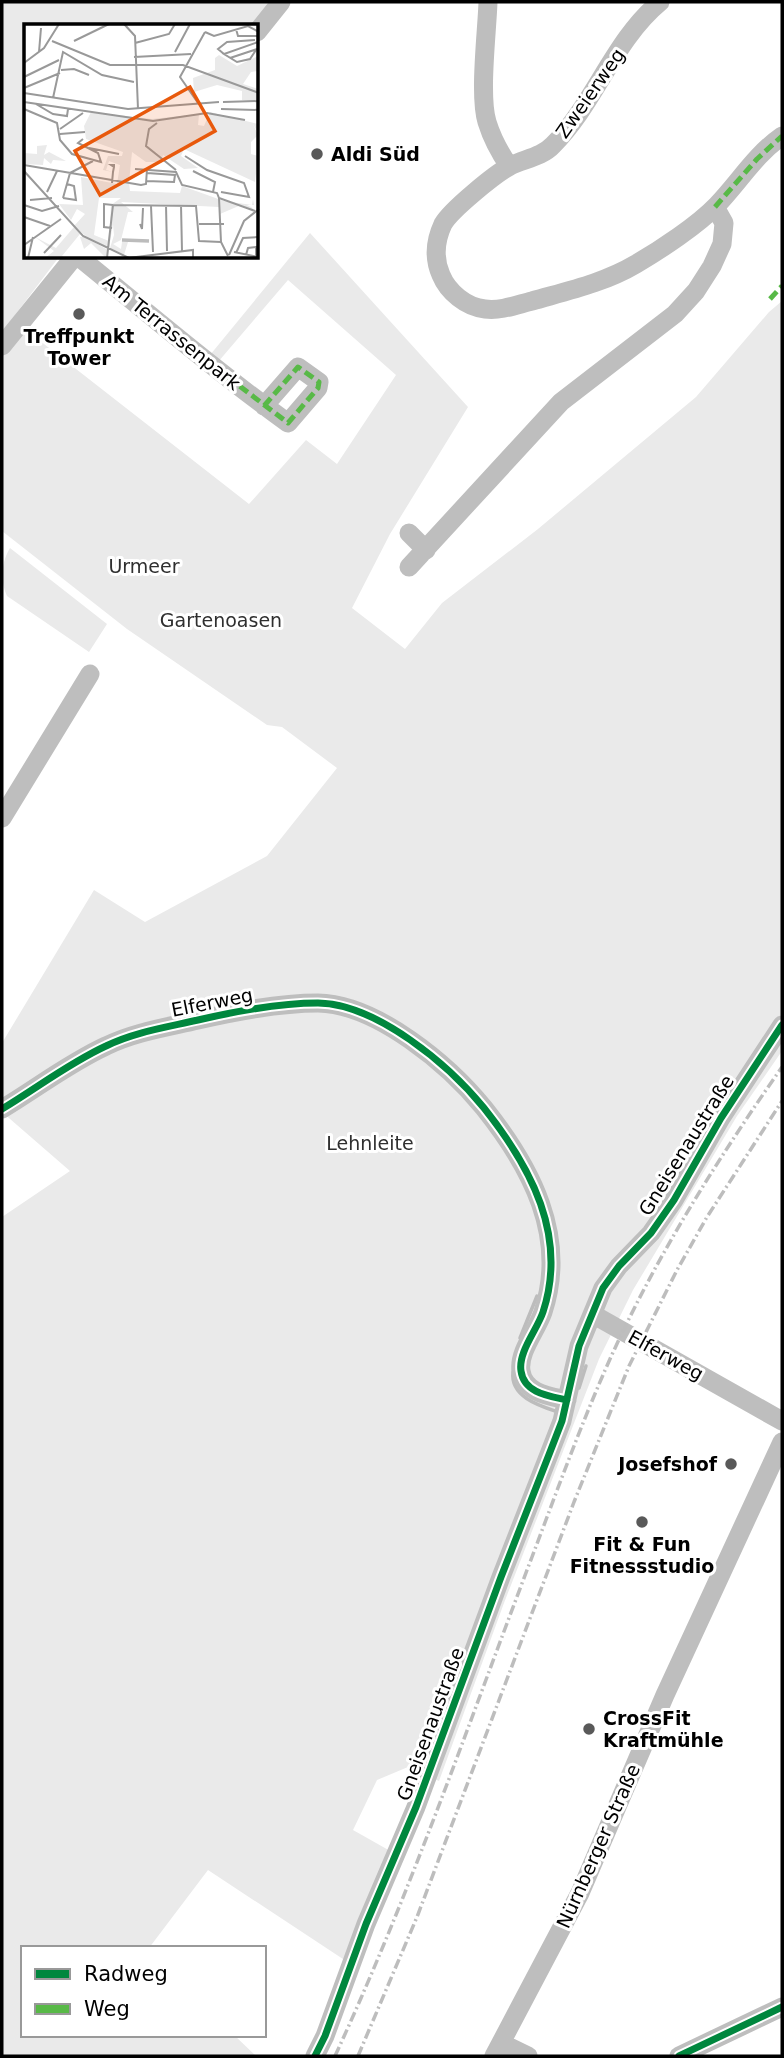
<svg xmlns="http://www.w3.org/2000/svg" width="784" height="2058" viewBox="0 0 784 2058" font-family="'DejaVu Sans',sans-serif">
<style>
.green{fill:#eaeaea}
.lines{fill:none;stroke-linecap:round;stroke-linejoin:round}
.stream{stroke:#bcbcbc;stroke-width:3.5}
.minor{stroke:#bebebe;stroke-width:19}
.rail{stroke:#bdbdbd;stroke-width:3.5;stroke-dasharray:10 3.5 2 3.5;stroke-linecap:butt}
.quiet{stroke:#58b947;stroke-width:5;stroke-dasharray:10 5;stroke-linecap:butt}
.cycleway-casing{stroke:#fff;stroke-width:11}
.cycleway{stroke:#00873e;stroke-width:7}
.poi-dot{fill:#595959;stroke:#fff;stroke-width:2.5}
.labels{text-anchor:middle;stroke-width:6;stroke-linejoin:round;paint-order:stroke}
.street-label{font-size:19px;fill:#000;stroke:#fff}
.poi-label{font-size:19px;font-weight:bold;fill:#000;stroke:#fff;text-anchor:start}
.park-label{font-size:19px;fill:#2f2f2f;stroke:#fff}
.inset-river{fill:none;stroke:#bcbcbc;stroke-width:3.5}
.inset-road{fill:none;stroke:#999;stroke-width:2}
.view{fill:#e8590c;fill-opacity:0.15;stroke:#e8590c;stroke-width:3.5}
.inset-edge{fill:none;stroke:#000;stroke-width:3.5}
</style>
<rect width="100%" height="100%" fill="#fff"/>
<path class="green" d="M 2,2 L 272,2 L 253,26 L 26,26 L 26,257 L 59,257 L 12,319 L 249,504 L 306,440 L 337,464 L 396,375 L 288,280 L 218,362 L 210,355 L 310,233 L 468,407 L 390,534 L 352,608 L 405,649 L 442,603 L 538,529 L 696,397 L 769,312 L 782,301 L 782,1051 L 737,1116 L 633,1290 L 599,1359 L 504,1603 L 439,1781 L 408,1767 L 377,1780 L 353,1830 L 392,1852 L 346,1961 L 208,1870 L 149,1948 L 23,1948 L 23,2035 L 234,2035 L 256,2056 L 2,2056 L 2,1217 L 70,1171 L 2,1112 L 2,1043 L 94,890 L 145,922 L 267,856 L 337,768 L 282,727 L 267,725 L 127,629 L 2,531 Z
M 10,548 L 107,624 L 89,652 L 7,596 C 0,581 1,563 10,548 Z"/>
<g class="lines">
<path class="stream" d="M 520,1338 L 537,1296
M 513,1372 C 510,1397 540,1406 558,1412
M 579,1388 L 586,1366"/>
<path class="minor" d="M 488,2 C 487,32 479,96 487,122 C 492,138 500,153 509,166
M 660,2 C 614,40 595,103 553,145 C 542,157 524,159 510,166 C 495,174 451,210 443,224 C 435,241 434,259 441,275 C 448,292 466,307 485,309 C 501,311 516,305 532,301 C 567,291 604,283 636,264 C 660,250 698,225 717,205 C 739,182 756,154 782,136
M 257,32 L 281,2
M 79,257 C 148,313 216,371 288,423 L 318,388 L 319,382 L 298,367 L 264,406
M 2,346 L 74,257
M 409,533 L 426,550
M 409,567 L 561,402 L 675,314 L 696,291 L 712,266 L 722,244 L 724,223 L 715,207
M 2,818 L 90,674
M 2,1109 C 37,1088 69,1063 106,1046 C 134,1032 168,1027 198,1020 C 237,1011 278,1003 318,1003 C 377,1004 449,1065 484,1108 C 531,1167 568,1236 543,1312 C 537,1330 518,1352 521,1371 C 524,1393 549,1396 567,1400
M 594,1315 L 782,1421
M 501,2043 L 528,2056
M 315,2056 L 325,2036 L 366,1924 L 416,1807 L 501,1577 L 550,1452 L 562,1421 L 579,1346 L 603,1288 L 619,1266 L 651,1233 L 674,1200 L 721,1118 L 782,1025
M 494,2056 L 580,1893 L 665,1695 L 782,1442
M 679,2056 L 782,2007"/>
<path class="rail" d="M 335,2056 C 410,1894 468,1725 532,1557 C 557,1491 581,1424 610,1359 C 657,1255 717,1160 782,1067
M 358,2056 L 417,1917 L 574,1502 L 629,1366 L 677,1270 L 707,1217 L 782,1101"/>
<path class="quiet" d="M 715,207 L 757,159 L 782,136
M 770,299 L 782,286
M 216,368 L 288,423 L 318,388 L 319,382 L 298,367 L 264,406"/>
<g class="cycleway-casing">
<path id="cycleway" d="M 2,1109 C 37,1088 69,1063 106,1046 C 134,1032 168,1027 198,1020 C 237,1011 278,1003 318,1003 C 377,1004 449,1065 484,1108 C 531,1167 568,1236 543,1312 C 537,1330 518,1352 521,1371 C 524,1393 549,1396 567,1400
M 315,2056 L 325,2036 L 366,1924 L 416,1807 L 501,1577 L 550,1452 L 562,1421 L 579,1346 L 603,1288 L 619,1266 L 651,1233 L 674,1200 L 721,1118 L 782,1025
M 679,2056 L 782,2007"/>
</g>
<use href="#cycleway" class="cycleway"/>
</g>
<g class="poi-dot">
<circle cx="317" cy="154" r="7"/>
<circle cx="79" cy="314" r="7"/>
<circle cx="731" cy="1464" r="7"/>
<circle cx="642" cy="1522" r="7"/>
<circle cx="589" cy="1729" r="7"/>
</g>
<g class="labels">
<g class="street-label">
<text transform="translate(590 93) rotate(-55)" y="7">Zweierweg</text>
<text transform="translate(172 332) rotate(39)" y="7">Am Terrassenpark</text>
<text transform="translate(212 1002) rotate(-11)" y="7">Elferweg</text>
<text transform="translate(686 1145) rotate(-58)" y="7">Gneisenaustraße</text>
<text transform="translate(666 1355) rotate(29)" y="7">Elferweg</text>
<text transform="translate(430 1724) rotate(-70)" y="7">Gneisenaustraße</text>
<text transform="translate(598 1846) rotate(-66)" y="7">Nürnberger Straße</text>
</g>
<g class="poi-label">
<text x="331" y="161">Aldi Süd</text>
<text x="79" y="343" text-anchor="middle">Treffpunkt<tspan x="79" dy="22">Tower</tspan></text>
<text x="717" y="1471" text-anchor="end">Josefshof</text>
<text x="642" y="1551" text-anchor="middle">Fit &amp; Fun<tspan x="642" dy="22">Fitnessstudio</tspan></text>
<text x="603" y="1725">CrossFit<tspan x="603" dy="22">Kraftmühle</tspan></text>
</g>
<g class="park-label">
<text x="144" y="573">Urmeer</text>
<text x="221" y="627">Gartenoasen</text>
<text x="370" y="1150">Lehnleite</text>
</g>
</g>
<g transform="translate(24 24)">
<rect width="234" height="234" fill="#fff"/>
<path d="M 195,31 L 213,42 L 234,32 L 234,47 L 227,48 L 219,60 L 234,65 L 234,78 L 218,76 L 218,67 L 193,61 L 170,68 L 169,54 L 191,46 L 191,34 ZM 67,88 L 128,95 L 175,90 L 174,101 L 180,102 L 186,88 L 234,100 L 234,109 L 229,100 L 234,111 L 227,118 L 227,130 L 234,132 L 231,158 L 160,125 L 157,132 L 174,144 L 160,145 L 139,131 L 137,138 L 122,138 L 108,128 L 105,158 L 106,167 L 156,169 L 158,162 L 200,177 L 228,181 L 229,175 L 230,181 L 223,181 L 227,183 L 229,185 L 229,186 L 217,181 L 196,190 L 195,183 L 97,178 L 109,188 L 104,188 L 97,216 L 89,220 L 97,225 L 98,218 L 104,218 L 100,231 L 86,224 L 90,211 L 89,200 L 85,224 L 68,217 L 84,226 L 82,234 L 67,219 L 60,225 L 56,213 L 63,213 L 50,202 L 61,190 L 53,185 L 47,196 L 35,180 L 59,181 L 57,153 L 93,160 L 96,141 L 85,137 L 82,146 L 89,148 L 79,146 L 84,132 L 98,132 L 99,128 L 62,115 L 60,102 ZM 75,174 L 97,174 L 87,181 L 85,217 L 70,211 ZM 23,121 L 20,131 L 25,128 L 42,137 L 29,136 L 27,140 L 20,134 L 19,141 L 0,140 L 0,129 L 13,130 L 13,122 ZM 50,203 L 56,210 L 38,232 L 42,234 L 21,234 L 30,227 L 11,213 L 32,224 Z" fill="#eaeaea" fill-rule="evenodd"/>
<path class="inset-river" d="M 98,216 L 125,217"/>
<path class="inset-road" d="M 100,0 L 111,12 L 114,85M 212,5 L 214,12 L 233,12M 181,8 L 190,12 L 224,2 L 235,8M 28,17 L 86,41 L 159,41 L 235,69M 50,17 L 85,0M 111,19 L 145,10 L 151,0M 232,26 L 226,35 L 213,38 L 200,30 L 234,18M 15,28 L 17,4M 151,28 L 166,0M 200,30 L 194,25 L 203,18 L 231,16M 110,33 L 167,30M 206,34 L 233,25M 0,39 L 20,24 L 35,0M 37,46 L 50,45 L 65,51M 0,53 L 35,36M 0,64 L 36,49M 0,69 L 104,85 L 195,78M 29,74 L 39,28 L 78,51 L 110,58M 0,78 L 129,97 L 183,89 L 221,96M 199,78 L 235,77M 174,79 L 156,53 L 181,8M 12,80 L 29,90 L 43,92 L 44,85M 0,85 L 33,99 L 36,116 L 48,130 L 77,138 L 74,129 L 54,119 L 59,115M 197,85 L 235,86M 133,99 L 125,105 L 122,122 L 152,146M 36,105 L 59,89M 36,110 L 61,108M 65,124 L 95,130M 161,132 L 183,146 L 220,159 L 225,173 L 197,168M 0,141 L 117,161 L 122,160 L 123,145M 111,145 L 152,148 L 158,161 L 193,169 L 195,174 L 231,187M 0,147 L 59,212 L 105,234M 169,147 L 191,158 L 189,168M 46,149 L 69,137M 122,157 L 150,158 L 151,151 L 123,149M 88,159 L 89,148 L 90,143 L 90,141 L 87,141 L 90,143M 23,168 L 33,147M 39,174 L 52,176 L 50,162 L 43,160M 39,174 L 46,149M 195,174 L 197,218 L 204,232M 6,176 L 28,174M 0,181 L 18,187 L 35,182M 89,181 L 172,182 L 175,217 L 197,218M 142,181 L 143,227M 157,181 L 158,227M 127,182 L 129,228M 0,193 L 26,202M 116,200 L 118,205 L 119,184M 175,200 L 200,200M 88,204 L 80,203 L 80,180 L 89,181M 0,221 L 37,195M 210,228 L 235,233M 20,229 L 37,211M 212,229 L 219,214 L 235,213M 205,231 L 220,197 L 235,185M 222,231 L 224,224 L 232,223 L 232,232M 4,234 L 9,213M 83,234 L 89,181M 104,234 L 169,226 L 169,234"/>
<path class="view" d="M 166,63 L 191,107 L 76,171 L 51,127 Z"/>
<rect width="234" height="234" class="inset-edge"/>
</g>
<rect width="784" height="2058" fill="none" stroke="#000000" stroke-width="7"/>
<rect x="21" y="1946" width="245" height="91" fill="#ffffff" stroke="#999999" stroke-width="2"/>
<rect x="35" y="1969" width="35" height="10" fill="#00873e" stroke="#999999" stroke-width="2"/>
<text x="84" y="1981" font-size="21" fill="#000000">Radweg</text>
<rect x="35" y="2004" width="35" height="10" fill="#58b947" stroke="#999999" stroke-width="2"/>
<text x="84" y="2016" font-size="21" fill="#000000">Weg</text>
</svg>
